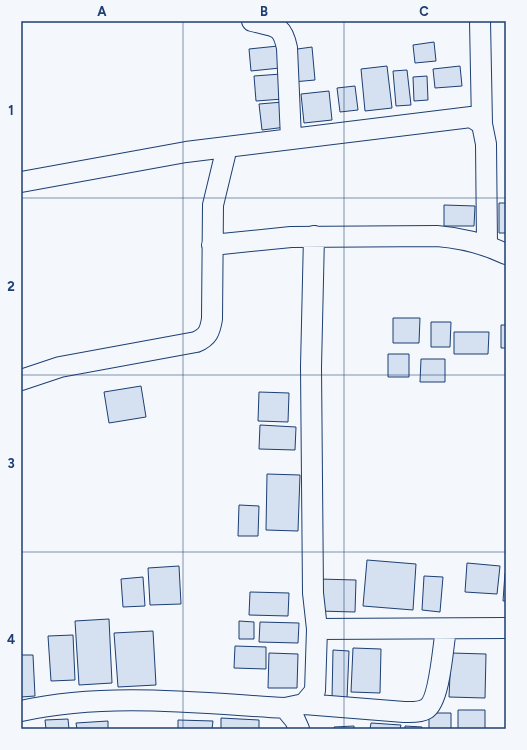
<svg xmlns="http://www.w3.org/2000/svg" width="527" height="750" viewBox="0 0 527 750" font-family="Figtree,sans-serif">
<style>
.building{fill:#d5e0f0;stroke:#1d3f73}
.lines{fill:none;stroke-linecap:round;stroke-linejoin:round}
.street-casing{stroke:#1d3f73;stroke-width:22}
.street{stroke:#f4f7fb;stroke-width:20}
.grid{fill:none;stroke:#1d3f73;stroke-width:1;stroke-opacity:0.55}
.neatline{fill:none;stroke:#1d3f73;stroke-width:1.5}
.grid-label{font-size:13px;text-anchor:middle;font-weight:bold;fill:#1d3f73}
</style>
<rect width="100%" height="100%" fill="#f4f7fb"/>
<path class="building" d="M 434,42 L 436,61 L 415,63 L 413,45 Z
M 278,46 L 280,68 L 251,71 L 249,49 Z
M 312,47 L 315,80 L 293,82 L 290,50 Z
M 387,66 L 392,108 L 365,111 L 361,69 Z
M 460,66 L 462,86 L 435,88 L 433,69 Z
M 407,70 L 411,105 L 396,106 L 393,71 Z
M 281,74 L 283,99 L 256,101 L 254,76 Z
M 427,76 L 428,100 L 414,101 L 413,77 Z
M 355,86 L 358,110 L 340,112 L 337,88 Z
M 329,91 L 332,120 L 304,123 L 301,94 Z
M 283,102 L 286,127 L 262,130 L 259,104 Z
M 499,203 L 506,203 L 506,233 L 499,233 Z
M 444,205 L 475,206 L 474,226 L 444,226 Z
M 393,318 L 420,318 L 419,343 L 393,343 Z
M 431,322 L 451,322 L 450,347 L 431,347 Z
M 501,325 L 506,325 L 506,348 L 501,348 Z
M 454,332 L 489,332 L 488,354 L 454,354 Z
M 388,354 L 409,354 L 409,377 L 388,377 Z
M 421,359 L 445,359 L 445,382 L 420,382 Z
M 141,386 L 146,417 L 109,423 L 104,392 Z
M 259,392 L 289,393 L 288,422 L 258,421 Z
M 260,425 L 296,427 L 295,450 L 259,449 Z
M 267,474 L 300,475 L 298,531 L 266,530 Z
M 239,505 L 259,506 L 258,536 L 238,536 Z
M 367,560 L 416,564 L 413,610 L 363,606 Z
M 467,563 L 500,566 L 497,594 L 465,592 Z
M 179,566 L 181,604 L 150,605 L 148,568 Z
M 505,573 L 506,573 L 506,601 L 503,601 Z
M 424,576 L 443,577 L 440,612 L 422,610 Z
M 143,577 L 145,606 L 123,607 L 121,579 Z
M 319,579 L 356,580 L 355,612 L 318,611 Z
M 250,592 L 289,593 L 288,616 L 249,615 Z
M 109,619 L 112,683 L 79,685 L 75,621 Z
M 239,621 L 254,622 L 254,639 L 239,639 Z
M 260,622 L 299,623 L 298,643 L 259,642 Z
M 153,631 L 156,685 L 118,687 L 114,633 Z
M 73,635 L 75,680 L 51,681 L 48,636 Z
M 235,646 L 266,647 L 266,669 L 234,668 Z
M 353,648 L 381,649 L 380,693 L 351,692 Z
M 333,650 L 349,651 L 347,699 L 332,699 Z
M 269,653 L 298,654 L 297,688 L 268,688 Z
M 451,653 L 486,654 L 485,698 L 449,697 Z
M 21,655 L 33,655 L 35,696 L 21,697 Z
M 458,710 L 485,710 L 485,729 L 458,729 Z
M 429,713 L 451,713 L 451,729 L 429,729 Z
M 221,718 L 259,720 L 259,729 L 221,729 Z
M 68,719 L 69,729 L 46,729 L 45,720 Z
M 178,720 L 213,721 L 212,729 L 178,729 Z
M 108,721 L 108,729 L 77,729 L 76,723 Z
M 371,723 L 401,725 L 400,729 L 370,729 Z
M 354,726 L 354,729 L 334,729 L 334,727 Z
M 405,726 L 422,727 L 422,729 L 405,729 Z"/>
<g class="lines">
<g class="street-casing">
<path id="street" d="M 252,21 C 274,27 282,23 287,48 L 291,139
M 480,21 L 482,124
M 21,182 L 186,152 L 471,117 L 482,124 L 486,144 L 487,244
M 212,245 L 291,237 L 437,236 C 462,238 483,243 506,254
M 21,380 L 60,367 L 196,342 C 208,337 210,331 212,319 L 213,205 L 227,147
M 317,629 L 506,628
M 304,704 L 404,712 C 411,712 419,713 426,709 C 440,701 443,645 446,629
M 285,708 L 304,704 L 315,691 L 317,629 L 313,593 L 311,367 L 314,236
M 21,711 C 107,692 198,703 285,708 L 295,720 L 299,729"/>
</g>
<use href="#street" class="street"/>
</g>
<path class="grid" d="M 183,21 L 183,729M 344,21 L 344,729M 21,198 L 506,198M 21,375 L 506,375M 21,552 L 506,552"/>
<rect width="527" height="750" fill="none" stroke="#f4f7fb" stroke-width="44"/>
<rect x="22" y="22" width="483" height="706" class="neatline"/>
<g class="grid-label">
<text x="102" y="16">A</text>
<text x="264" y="16">B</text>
<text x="424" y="16">C</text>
<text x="11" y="115">1</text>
<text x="11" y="291">2</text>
<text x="11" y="468">3</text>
<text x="11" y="644">4</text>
</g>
</svg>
